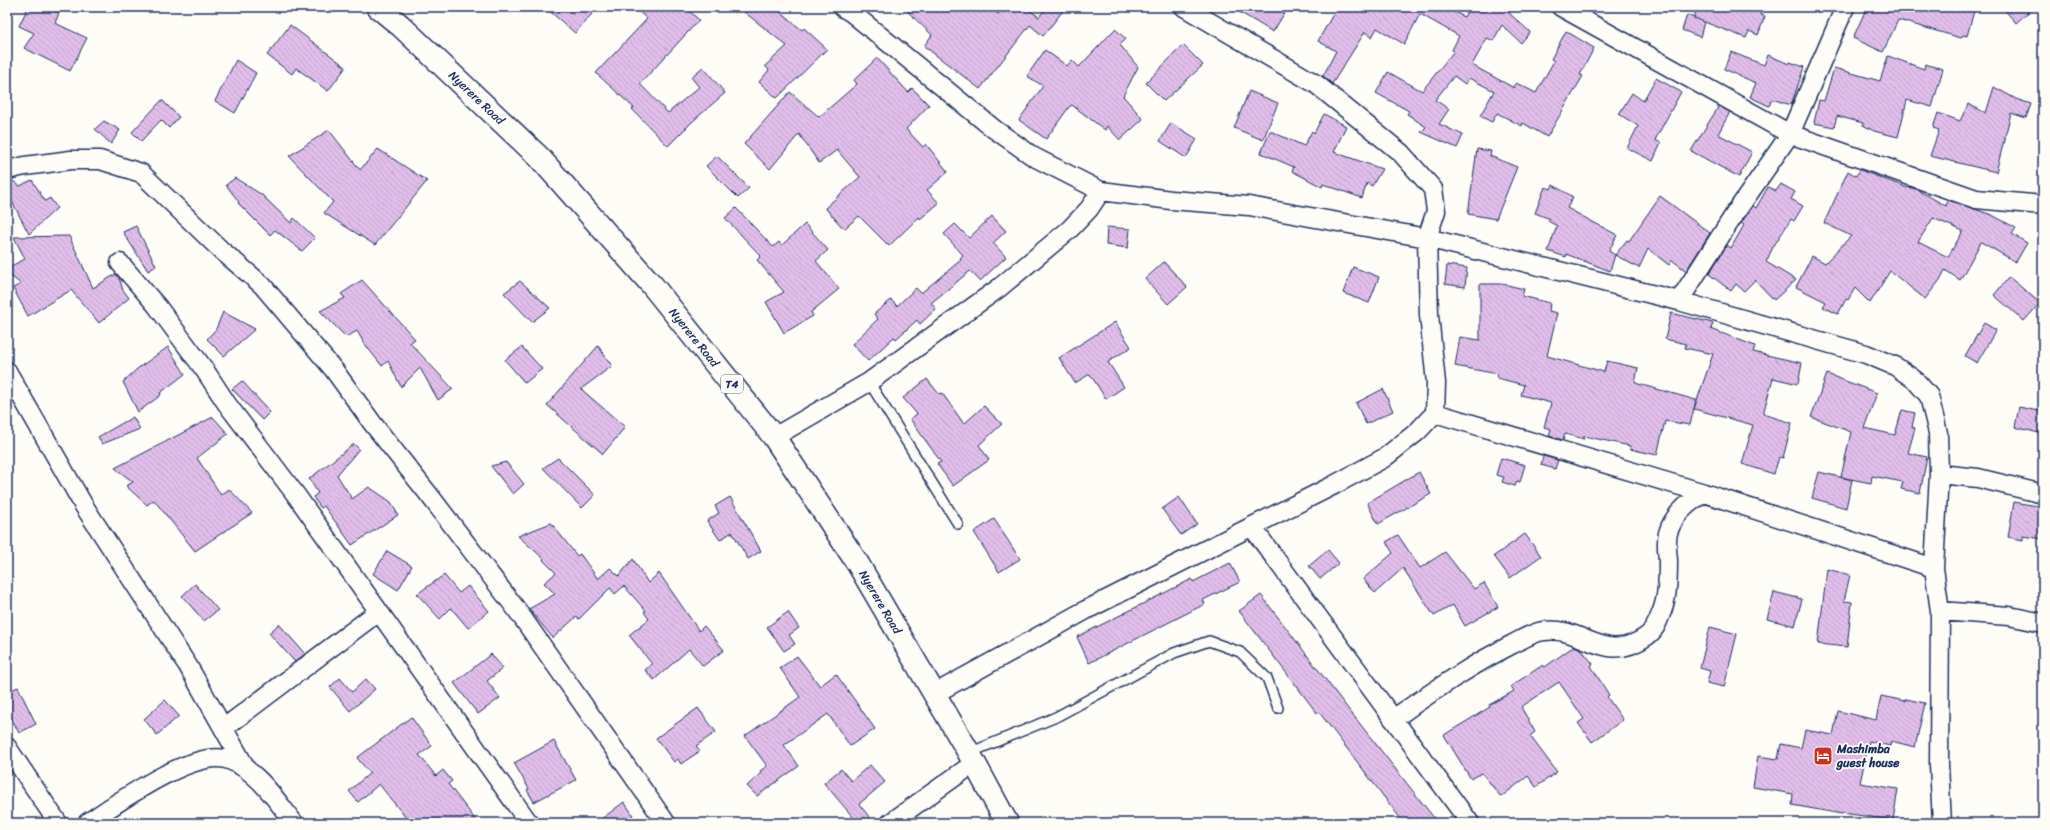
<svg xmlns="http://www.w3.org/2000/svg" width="2050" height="830" viewBox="0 0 2050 830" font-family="Sriracha,sans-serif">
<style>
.building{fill:url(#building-back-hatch);stroke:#1b2f5e;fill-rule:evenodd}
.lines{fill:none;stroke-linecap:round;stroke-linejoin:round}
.lane-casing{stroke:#1b2f5e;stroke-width:12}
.street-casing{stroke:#1b2f5e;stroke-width:21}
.highway-casing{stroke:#1b2f5e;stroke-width:25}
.lane{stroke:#fdfcf7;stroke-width:9}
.street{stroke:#fdfcf7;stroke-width:18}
.highway{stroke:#fdfcf7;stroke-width:22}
.labels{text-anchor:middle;stroke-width:3.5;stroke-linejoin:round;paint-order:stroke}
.shield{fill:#fdfcf7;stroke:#5f6c8c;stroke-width:1}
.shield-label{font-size:11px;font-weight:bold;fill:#1b2f5e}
.street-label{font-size:12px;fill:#1b2f5e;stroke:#fdfcf7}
.poi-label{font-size:12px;font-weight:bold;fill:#1b2f5e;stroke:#fdfcf7;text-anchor:start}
</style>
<defs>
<pattern id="building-back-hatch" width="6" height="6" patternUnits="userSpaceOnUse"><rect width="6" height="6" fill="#e1beea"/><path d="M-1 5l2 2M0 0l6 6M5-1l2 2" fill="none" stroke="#c0a4cb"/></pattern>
</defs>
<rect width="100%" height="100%" fill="#fdfcf7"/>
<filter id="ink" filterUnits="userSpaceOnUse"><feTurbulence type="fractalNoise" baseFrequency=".025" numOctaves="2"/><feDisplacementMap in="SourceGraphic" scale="8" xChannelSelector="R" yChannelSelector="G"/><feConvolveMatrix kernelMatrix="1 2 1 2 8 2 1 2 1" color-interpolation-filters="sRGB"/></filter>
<g filter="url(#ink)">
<path class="building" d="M 28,7 L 46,7 L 59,13 L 55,23 L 87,38 L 70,71 L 24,48 L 34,33 L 19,26 Z
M 545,7 L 598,7 L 575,33 Z
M 634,7 L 685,7 L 699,20 L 640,84 L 668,113 L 699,87 L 691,77 L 703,67 L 725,93 L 693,121 L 668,146 L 632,109 L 634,108 L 596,73 L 647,19 Z
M 738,7 L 774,7 L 802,30 L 804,28 L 827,49 L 777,98 L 759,82 L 769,70 L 765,66 L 787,46 Z
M 903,7 L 988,7 L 998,14 L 1003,7 L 1025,7 L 1039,17 L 1047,7 L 1066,7 L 1043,36 L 1030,25 L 980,89 L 924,46 L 932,35 Z
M 1231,7 L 1288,7 L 1273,32 Z
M 1337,7 L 1446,7 L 1464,17 L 1470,7 L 1512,7 L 1509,13 L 1530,32 L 1521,43 L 1502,25 L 1493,41 L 1487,38 L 1472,65 L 1514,88 L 1516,83 L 1536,93 L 1554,61 L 1551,59 L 1566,31 L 1594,48 L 1580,75 L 1583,76 L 1547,137 L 1523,123 L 1522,126 L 1497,113 L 1492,122 L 1480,116 L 1494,91 L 1469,78 L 1465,84 L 1454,76 L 1435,100 L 1449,109 L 1439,124 L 1463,135 L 1457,148 L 1421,132 L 1426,127 L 1407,114 L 1409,111 L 1376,93 L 1388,72 L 1422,91 L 1454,51 L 1452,50 L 1459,36 L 1420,14 L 1404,44 L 1377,28 L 1372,37 L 1365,32 L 1332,84 L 1323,76 L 1336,51 L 1318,41 Z
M 1697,7 L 1763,7 L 1760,15 L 1765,16 L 1758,35 L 1749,31 L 1746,38 L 1694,18 Z
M 1867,7 L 1959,7 L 1974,11 L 1967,36 L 1963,35 L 1961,38 L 1898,20 L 1883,52 L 1853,38 Z
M 2002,7 L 2034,7 L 2016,23 Z
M 1687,15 L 1704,22 L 1700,37 L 1682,30 Z
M 290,25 L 346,67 L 328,91 L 296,68 L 292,74 L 267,55 Z
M 1115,29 L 1126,39 L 1120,45 L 1138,67 L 1123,96 L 1143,119 L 1120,140 L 1107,126 L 1105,130 L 1072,105 L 1069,107 L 1046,139 L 1019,120 L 1043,86 L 1027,76 L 1045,50 L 1067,66 L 1072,60 L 1079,67 Z
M 1183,45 L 1203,65 L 1164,101 L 1146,83 Z
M 1731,52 L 1764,65 L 1768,55 L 1789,64 L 1790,62 L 1804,67 L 1791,105 L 1772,99 L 1769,106 L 1750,97 L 1756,83 L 1724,69 Z
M 1888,56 L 1924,69 L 1925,64 L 1943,69 L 1932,107 L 1907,100 L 1898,137 L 1874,131 L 1863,125 L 1863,123 L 1837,116 L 1834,127 L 1814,123 L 1819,100 L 1824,101 L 1834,68 L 1880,81 Z
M 877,58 L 908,92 L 912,88 L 929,105 L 906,129 L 923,147 L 926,144 L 948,172 L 927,190 L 939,203 L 920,219 L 919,217 L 889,246 L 859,216 L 844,229 L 825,208 L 860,177 L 837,150 L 819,163 L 799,134 L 770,169 L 744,144 L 790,92 L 819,117 L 857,84 L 854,80 Z
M 236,60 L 256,73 L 235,113 L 215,101 Z
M 1656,78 L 1681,92 L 1655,140 L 1661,143 L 1653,161 L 1627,148 L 1638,126 L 1619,114 L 1632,93 L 1643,101 Z
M 1994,87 L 2016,99 L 2031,104 L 2026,118 L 2011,113 L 1996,172 L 1930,156 L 1939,130 L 1933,128 L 1938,113 L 1960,121 L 1968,104 L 1986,113 Z
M 1249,91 L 1278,103 L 1263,140 L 1234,128 Z
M 162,100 L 179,117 L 169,128 L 161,120 L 141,141 L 132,132 Z
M 1719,106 L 1730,112 L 1718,134 L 1752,152 L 1739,177 L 1691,151 Z
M 1324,114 L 1346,126 L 1334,152 L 1382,169 L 1372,186 L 1367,183 L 1362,198 L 1323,184 L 1322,187 L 1292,171 L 1294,167 L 1261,153 L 1270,131 L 1304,146 L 1312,131 L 1314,133 Z
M 104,121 L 120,130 L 111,144 L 95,129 Z
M 1171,123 L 1197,139 L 1186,158 L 1160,141 Z
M 329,130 L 360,170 L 378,149 L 427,181 L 375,245 L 324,213 L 333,202 L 289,156 Z
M 1477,149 L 1491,151 L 1490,156 L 1517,167 L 1496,219 L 1468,214 Z
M 717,156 L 749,188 L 738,198 L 706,166 Z
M 1860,170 L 1908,188 L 1909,187 L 1918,190 L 1946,206 L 1948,200 L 1992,215 L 2016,228 L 2012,234 L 2027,243 L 2016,262 L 1981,242 L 1960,280 L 1945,270 L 1940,280 L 1925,299 L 1890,271 L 1870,303 L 1855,288 L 1848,300 L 1846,299 L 1838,314 L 1823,307 L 1826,302 L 1796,287 L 1812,256 L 1825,263 L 1851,236 L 1824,223 L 1848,171 L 1856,176 ZM 1933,218 L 1963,231 L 1948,257 L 1918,242 Z
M 235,178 L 262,195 L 291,223 L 294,218 L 315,238 L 302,251 L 275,230 L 270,235 L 238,203 L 239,202 L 226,185 Z
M 7,180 L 11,180 L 20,186 L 32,180 L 45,201 L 50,198 L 57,208 L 29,234 L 7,192 Z
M 1781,184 L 1795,192 L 1791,199 L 1803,206 L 1794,221 L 1791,219 L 1773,247 L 1766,262 L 1796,280 L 1774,300 L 1755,280 L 1744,291 L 1736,284 L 1731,291 L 1709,274 L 1727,245 L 1731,248 L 1744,225 L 1741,223 L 1753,206 L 1756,208 L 1768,187 L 1776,191 Z
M 1553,185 L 1573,197 L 1567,208 L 1617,235 L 1609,251 L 1615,255 L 1627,240 L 1629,241 L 1660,196 L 1710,233 L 1686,271 L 1672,260 L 1669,265 L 1648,249 L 1639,268 L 1615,255 L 1610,271 L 1566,254 L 1566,257 L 1548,251 L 1557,226 L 1548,221 L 1550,219 L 1535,213 L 1545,187 L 1551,189 Z
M 736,208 L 773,247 L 779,242 L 782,245 L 805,224 L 828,250 L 816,261 L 839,289 L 811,312 L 813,316 L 784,333 L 766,302 L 784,292 L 757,260 L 761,256 L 725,218 Z
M 992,216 L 1006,231 L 993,243 L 1006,257 L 980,281 L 970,271 L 931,303 L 936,309 L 920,324 L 917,320 L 896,339 L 894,337 L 868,361 L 852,344 L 878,319 L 874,314 L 891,300 L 897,306 L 916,288 L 921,293 L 961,260 L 960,258 L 963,255 L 944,234 L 955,224 L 969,238 Z
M 136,226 L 156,266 L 148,271 L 123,232 Z
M 1107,227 L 1130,229 L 1128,248 L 1106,245 Z
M 69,236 L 93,288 L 116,274 L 119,278 L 123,290 L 129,298 L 99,323 L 71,290 L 28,316 L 13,288 L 21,284 L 7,273 L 7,268 L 25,259 L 14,237 Z
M 1164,262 L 1187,287 L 1168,304 L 1145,279 Z
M 1447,265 L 1467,268 L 1465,287 L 1445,284 Z
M 1353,267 L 1379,277 L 1369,303 L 1343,293 Z
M 2009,277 L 2040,303 L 2024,321 L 1994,295 Z
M 362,280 L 415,339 L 410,343 L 453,389 L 438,400 L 420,368 L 401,387 L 388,361 L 382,366 L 364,343 L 357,331 L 346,337 L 320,311 L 345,298 L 341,294 Z
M 520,281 L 550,308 L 532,322 L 504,293 Z
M 1480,284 L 1503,284 L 1524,289 L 1522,296 L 1550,303 L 1549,311 L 1557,313 L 1547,356 L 1604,372 L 1607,361 L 1638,368 L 1635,383 L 1696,400 L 1690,425 L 1665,421 L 1657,455 L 1630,449 L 1630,446 L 1584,436 L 1584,439 L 1565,434 L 1563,440 L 1549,436 L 1551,429 L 1544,427 L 1551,403 L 1521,395 L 1524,385 L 1497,378 L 1498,374 L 1455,366 L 1460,337 L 1480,340 Z
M 223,312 L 255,329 L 224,356 L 207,339 L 216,329 Z
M 1671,313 L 1713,323 L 1711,329 L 1755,346 L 1753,352 L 1802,363 L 1798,384 L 1773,378 L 1763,414 L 1792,423 L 1783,458 L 1779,457 L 1774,474 L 1742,464 L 1753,425 L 1694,409 L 1713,354 L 1685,348 L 1686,344 L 1665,339 Z
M 1115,322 L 1131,347 L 1108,362 L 1124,387 L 1106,399 L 1090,374 L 1075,383 L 1059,358 Z
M 1984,323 L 1996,330 L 1977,363 L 1965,356 Z
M 598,346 L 612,366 L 581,389 L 625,427 L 603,454 L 547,405 Z
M 168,347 L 185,374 L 160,393 L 161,395 L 138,412 L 123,382 L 137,369 Z
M 522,347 L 542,369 L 525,383 L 505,360 Z
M 1827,374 L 1877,393 L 1864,428 L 1895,435 L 1902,410 L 1915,413 L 1912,427 L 1915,428 L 1908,453 L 1927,457 L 1920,493 L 1901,489 L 1903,482 L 1872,476 L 1871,483 L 1841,477 L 1851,432 L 1811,417 Z
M 927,379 L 939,394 L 942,393 L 964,424 L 984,406 L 1002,424 L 979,445 L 989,460 L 953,486 L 937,464 L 941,462 L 910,419 L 917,414 L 903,398 Z
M 242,381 L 270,412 L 262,420 L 232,389 Z
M 1383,389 L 1393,411 L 1366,424 L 1356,403 Z
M 2019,407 L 2043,412 L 2043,434 L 2015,427 Z
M 133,417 L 140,429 L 102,444 L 98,437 Z
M 213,417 L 228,434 L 197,458 L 221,495 L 229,489 L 252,513 L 195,551 L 154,500 L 147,505 L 126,486 L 133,482 L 115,468 Z
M 354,444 L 359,449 L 337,475 L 352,499 L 369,487 L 391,502 L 398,515 L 352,545 L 324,506 L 321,508 L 313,497 L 318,493 L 309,479 Z
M 1543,456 L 1558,460 L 1555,469 L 1541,465 Z
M 558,458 L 595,495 L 582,508 L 543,468 Z
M 1501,458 L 1525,465 L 1520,482 L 1517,481 L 1515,486 L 1502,482 L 1504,477 L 1496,475 Z
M 506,462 L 524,484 L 513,494 L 491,466 Z
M 1419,472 L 1431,494 L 1378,524 L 1367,503 Z
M 1819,472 L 1852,480 L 1846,508 L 1812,498 Z
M 730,497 L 761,551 L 748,559 L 732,532 L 720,540 L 707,521 L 719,513 L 715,506 Z
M 1179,497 L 1197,524 L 1181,535 L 1162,509 Z
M 2014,502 L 2043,507 L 2043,539 L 2023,536 L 2023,540 L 2008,537 Z
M 994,519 L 1020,559 L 999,572 L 974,532 Z
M 551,523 L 577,556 L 580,554 L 598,579 L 610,568 L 619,576 L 633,559 L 648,583 L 659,573 L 699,631 L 704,626 L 724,650 L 703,666 L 689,649 L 654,680 L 645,670 L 652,664 L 629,635 L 649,619 L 644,612 L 646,611 L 624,586 L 615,594 L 610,588 L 579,619 L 576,617 L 553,638 L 529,609 L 555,594 L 544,583 L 556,573 L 543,560 L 544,559 L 518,536 Z
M 1525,534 L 1541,556 L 1510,578 L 1494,556 Z
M 1398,535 L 1420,568 L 1445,552 L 1474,589 L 1484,583 L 1498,607 L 1465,626 L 1453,605 L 1434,616 L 1403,568 L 1375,593 L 1363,579 L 1393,553 L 1386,542 Z
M 1328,550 L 1339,563 L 1320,579 L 1309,566 Z
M 387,551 L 412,566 L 398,590 L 373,574 Z
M 1230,563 L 1240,582 L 1203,600 L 1205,604 L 1089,663 L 1077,637 L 1192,579 L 1193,582 Z
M 1827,569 L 1850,575 L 1844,601 L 1852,602 L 1847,647 L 1818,644 Z
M 444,575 L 459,593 L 468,586 L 489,611 L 468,628 L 451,608 L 440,619 L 417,594 Z
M 195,584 L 218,610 L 204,621 L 182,596 Z
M 1774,592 L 1802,599 L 1795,626 L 1767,619 Z
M 1261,595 L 1345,705 L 1438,823 L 1404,823 L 1319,712 L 1317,713 L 1239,611 Z
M 788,612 L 799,628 L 789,635 L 795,644 L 784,651 L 767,627 Z
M 279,624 L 305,654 L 295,662 L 269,633 Z
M 1710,627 L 1737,634 L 1724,687 L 1707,683 L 1710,671 L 1700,668 Z
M 1574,646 L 1581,649 L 1593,664 L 1591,666 L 1609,695 L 1607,697 L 1623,720 L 1592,742 L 1578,723 L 1584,719 L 1559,682 L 1521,707 L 1535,732 L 1530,736 L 1557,772 L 1536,787 L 1528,776 L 1501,797 L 1482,773 L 1471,779 L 1444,735 L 1490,707 L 1489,705 L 1514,691 L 1511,686 L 1543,665 L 1545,667 Z
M 491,654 L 503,668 L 487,681 L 500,698 L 478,714 L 454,683 Z
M 797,656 L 820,686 L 836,674 L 875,729 L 850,746 L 828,714 L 784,745 L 799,766 L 757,796 L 747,786 L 761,773 L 760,771 L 767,766 L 745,736 L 800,697 L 780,668 Z
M 340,678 L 352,692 L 366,679 L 375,689 L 350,711 L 330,687 Z
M 18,687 L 36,724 L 19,733 L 7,709 L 7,692 Z
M 1881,696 L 1905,701 L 1906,699 L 1925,703 L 1915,747 L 1891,741 L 1890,746 L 1869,741 L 1860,783 L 1898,789 L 1893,820 L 1842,813 L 1842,814 L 1792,805 L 1793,794 L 1753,787 L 1758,756 L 1778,759 L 1781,744 L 1801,748 L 1805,730 L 1833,735 L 1838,711 L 1876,720 Z
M 165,700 L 179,716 L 157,735 L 144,719 Z
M 698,708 L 716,732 L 696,746 L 700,751 L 681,764 L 678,759 L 674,762 L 656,738 Z
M 411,717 L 432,746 L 419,755 L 436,776 L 443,770 L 452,781 L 448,784 L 478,823 L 410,823 L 379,784 L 358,802 L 349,791 L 370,773 L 357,758 Z
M 554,741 L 576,780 L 534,802 L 527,790 L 529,789 L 514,763 Z
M 870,765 L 885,782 L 859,804 L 874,823 L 858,823 L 824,783 L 841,769 L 851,781 Z
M 624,802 L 633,815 L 622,823 L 596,823 Z"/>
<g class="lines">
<g class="lane-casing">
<path id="lane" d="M 869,382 L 958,524
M 969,753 L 1056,717 L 1174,653 L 1209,641 L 1240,652 L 1267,678 L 1278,708"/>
</g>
<g class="street-casing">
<path id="street" d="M 842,7 L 852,13 L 994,129 L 1034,157 L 1101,191 L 1171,200 L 1249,206 L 1427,238 L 1679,301 L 1866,354 L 1895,366 L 1915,380 L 1929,396 L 1938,433 L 1939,474 L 1978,478 L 2043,494
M 1561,7 L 1790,134 L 1976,199 L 2043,205
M 7,170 L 25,166 L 71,160 L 100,160 L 141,173 L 221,250 L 262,285 L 334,370 L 373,424 L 430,496 L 517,610 L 666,823
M 120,263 L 157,306 L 204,369 L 227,404 L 296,495 L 529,823
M 1679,301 L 1736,212 L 1790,134 L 1845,7
M 7,371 L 84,506 L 188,666 L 247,770
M 1435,413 L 1704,493 L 1934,568
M 774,437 L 869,382 L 999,288 L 1070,229 L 1089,209 L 1101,191
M 1939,474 L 1934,568 L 1940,611 L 1939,765 L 1942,823
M 1252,527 L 1470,823
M 1940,611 L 2009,616 L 2043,623
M 934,694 L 1086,610 L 1334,485 L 1384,458 L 1417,432 L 1435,413 L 1436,383 L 1429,315 L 1427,238 L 1436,211 L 1433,189 L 1401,153 L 1316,84 L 1184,7
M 1393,719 C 1431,693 1469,666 1511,645 C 1521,640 1533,632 1544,631 C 1583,625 1604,667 1647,636 C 1654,631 1657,624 1660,616 C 1668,598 1668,580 1668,560 C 1667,552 1666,541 1668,533 C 1673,515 1689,502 1704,493
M 224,728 L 378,612
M 7,747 L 58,823
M 87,823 C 116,804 194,747 229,760 C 257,770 276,800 294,823
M 890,823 L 973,764"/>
</g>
<g class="highway-casing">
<g id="highway">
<path id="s1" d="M 378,7 L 401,26 L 539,157 L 652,285 L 774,437 L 858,564 L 969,753 L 1007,823"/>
</g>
</g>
<use href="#lane" class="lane"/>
<use href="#street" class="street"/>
<use href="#highway" class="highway"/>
</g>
</g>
<defs>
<g id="hotel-square" transform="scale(1)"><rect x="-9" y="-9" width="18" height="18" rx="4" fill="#c8321e" stroke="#fdfcf7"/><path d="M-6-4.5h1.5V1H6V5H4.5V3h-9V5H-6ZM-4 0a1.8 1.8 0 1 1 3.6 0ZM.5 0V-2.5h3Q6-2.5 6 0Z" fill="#fff"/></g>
</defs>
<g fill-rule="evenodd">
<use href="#hotel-square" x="1823" y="756"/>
</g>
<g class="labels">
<rect class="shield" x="721" y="375" width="22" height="18" rx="3"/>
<g class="shield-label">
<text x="732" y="388">T4</text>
</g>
<g class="street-label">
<text dy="4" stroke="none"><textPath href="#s1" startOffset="134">Nyerere Road</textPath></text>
<text dy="4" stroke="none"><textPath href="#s1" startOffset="458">Nyerere Road</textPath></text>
<text dy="4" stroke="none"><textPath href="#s1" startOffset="782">Nyerere Road</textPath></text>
</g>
<g class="poi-label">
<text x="1837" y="753">Mashimba<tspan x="1837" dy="14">guest house</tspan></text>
</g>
</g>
<rect width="2050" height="830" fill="none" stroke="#fdfcf7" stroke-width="24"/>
<rect x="12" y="12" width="2026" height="806" fill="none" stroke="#1b2f5e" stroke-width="1.5" filter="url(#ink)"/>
</svg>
